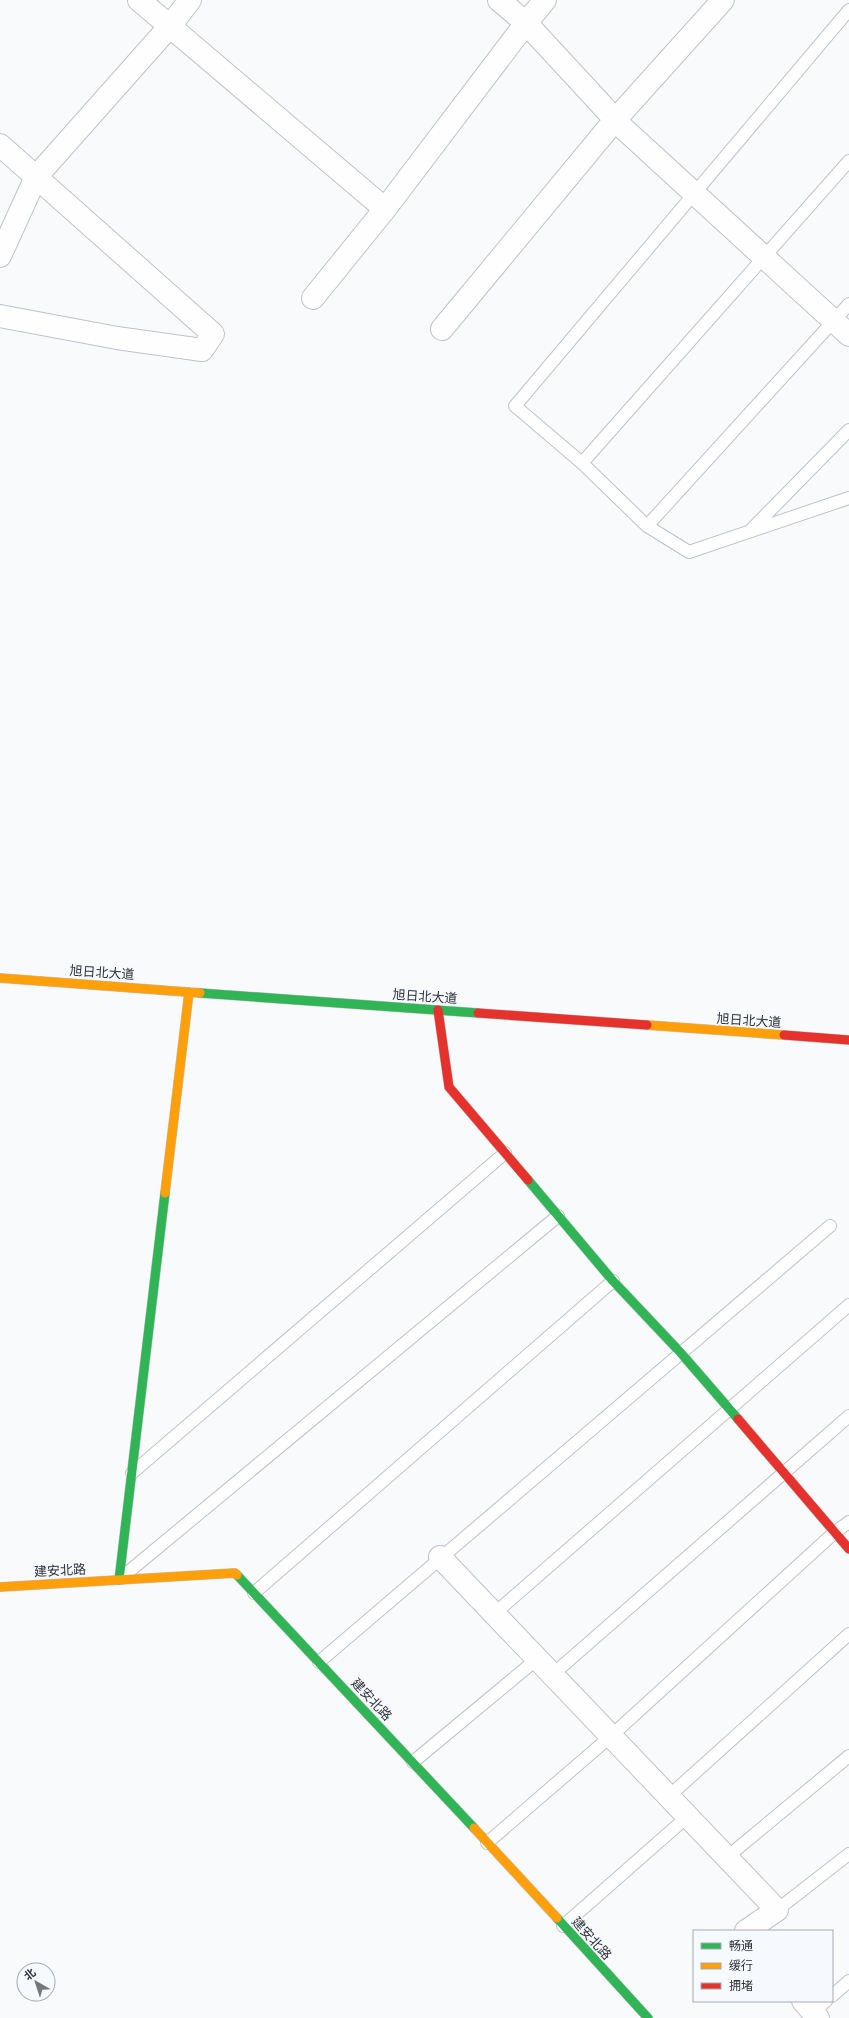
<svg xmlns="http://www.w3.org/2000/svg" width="849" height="2018" viewBox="0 0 849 2018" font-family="'Space Grotesk','Noto Sans SC',sans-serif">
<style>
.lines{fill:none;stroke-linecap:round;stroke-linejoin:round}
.lane-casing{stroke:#c0c3c6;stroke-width:14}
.street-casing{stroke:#c0c3c6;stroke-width:24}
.fast-casing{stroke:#c0c3c6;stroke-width:10}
.slow-casing{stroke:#c0c3c6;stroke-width:10}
.jam-casing{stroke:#c0c3c6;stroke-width:10}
.lane{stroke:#fefeff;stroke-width:12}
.street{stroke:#fefeff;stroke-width:22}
.fast{stroke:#30b455;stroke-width:9}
.slow{stroke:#ff9f0a;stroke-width:9}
.jam{stroke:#e5322d;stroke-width:9}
.labels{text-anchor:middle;stroke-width:3.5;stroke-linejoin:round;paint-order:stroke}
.street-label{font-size:13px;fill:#2e3135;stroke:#f6f9fe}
</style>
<rect width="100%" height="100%" fill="#f8fafc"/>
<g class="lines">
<g class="lane-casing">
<path id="lane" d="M 849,10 L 515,406 L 582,463 L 647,526 L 689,552 L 849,498
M 582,463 L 849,161
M 647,526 L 849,304
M 752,529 L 849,430
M 132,1473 L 505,1153
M 121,1578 L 558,1216
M 254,1593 L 613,1281
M 494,1614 L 849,1305
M 319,1662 L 830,1226
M 552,1675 L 849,1416
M 413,1762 L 537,1659
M 668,1797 L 849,1634
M 487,1843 L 611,1736 L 834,1533 L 849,1522
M 726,1858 L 849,1756
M 777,1910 L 849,1854
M 563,1926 L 687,1817
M 832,1996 L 849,1981
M 813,2012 L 826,2001"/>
</g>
<g class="street-casing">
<path id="street" d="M 139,0 L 385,209
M 499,0 L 526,23 L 623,128 L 849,335
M 0,145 L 213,334 L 202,350 L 117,338 L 0,316
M 0,256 L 36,177 L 170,26 L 190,0
M 313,298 L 385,209 L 526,23 L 545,0
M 442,329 L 615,120 L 723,0
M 440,1557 L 777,1910 L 746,1931
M 803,2001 L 818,2018"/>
</g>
<g class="fast-casing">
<path id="fast" d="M 200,993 L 478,1013
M 528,1180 L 613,1281 L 680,1352 L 738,1419
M 237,1575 L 474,1828
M 119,1580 L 165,1193
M 557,1918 L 648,2018"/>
</g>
<g class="slow-casing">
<path id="slow" d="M 0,978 L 200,993
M 647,1025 L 784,1035
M 165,1193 L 189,992
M 0,1587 L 235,1573 L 237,1575
M 474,1828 L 557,1918"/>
</g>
<g class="jam-casing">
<path id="jam" d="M 438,1010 L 449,1087 L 528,1180
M 478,1013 L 647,1025
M 784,1035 L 849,1040
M 738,1419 L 849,1549"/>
</g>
<use href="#lane" class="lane"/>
<use href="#street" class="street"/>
<use href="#fast" class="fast"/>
<use href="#slow" class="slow"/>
<use href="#jam" class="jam"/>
</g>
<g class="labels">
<g class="street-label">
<text transform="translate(102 972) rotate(4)" y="5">旭日北大道</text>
<text transform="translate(425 996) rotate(4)" y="5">旭日北大道</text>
<text transform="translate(749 1020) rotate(4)" y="5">旭日北大道</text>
<text transform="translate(60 1570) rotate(-3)" y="5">建安北路</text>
<text transform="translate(372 1699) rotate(47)" y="5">建安北路</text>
<text transform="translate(592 1938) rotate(48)" y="5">建安北路</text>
</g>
</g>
<rect x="693" y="1930" width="140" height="72" fill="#f6f9fe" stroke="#a6a9ae"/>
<rect x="701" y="1943" width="20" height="6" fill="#30b455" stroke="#a6a9ae"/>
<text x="729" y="1950" font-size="12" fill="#2e3135">畅通</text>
<rect x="701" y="1963" width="20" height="6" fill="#ff9f0a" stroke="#a6a9ae"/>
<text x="729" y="1970" font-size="12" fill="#2e3135">缓行</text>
<rect x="701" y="1983" width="20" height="6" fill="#e5322d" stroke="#a6a9ae"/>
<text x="729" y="1990" font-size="12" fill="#2e3135">拥堵</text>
<g transform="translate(36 1982) rotate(321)"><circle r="19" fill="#f6f9fe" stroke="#a6a9ae"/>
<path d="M0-3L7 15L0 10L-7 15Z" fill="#75777b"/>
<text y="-6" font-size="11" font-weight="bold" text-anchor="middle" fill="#2e3135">北</text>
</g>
</svg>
